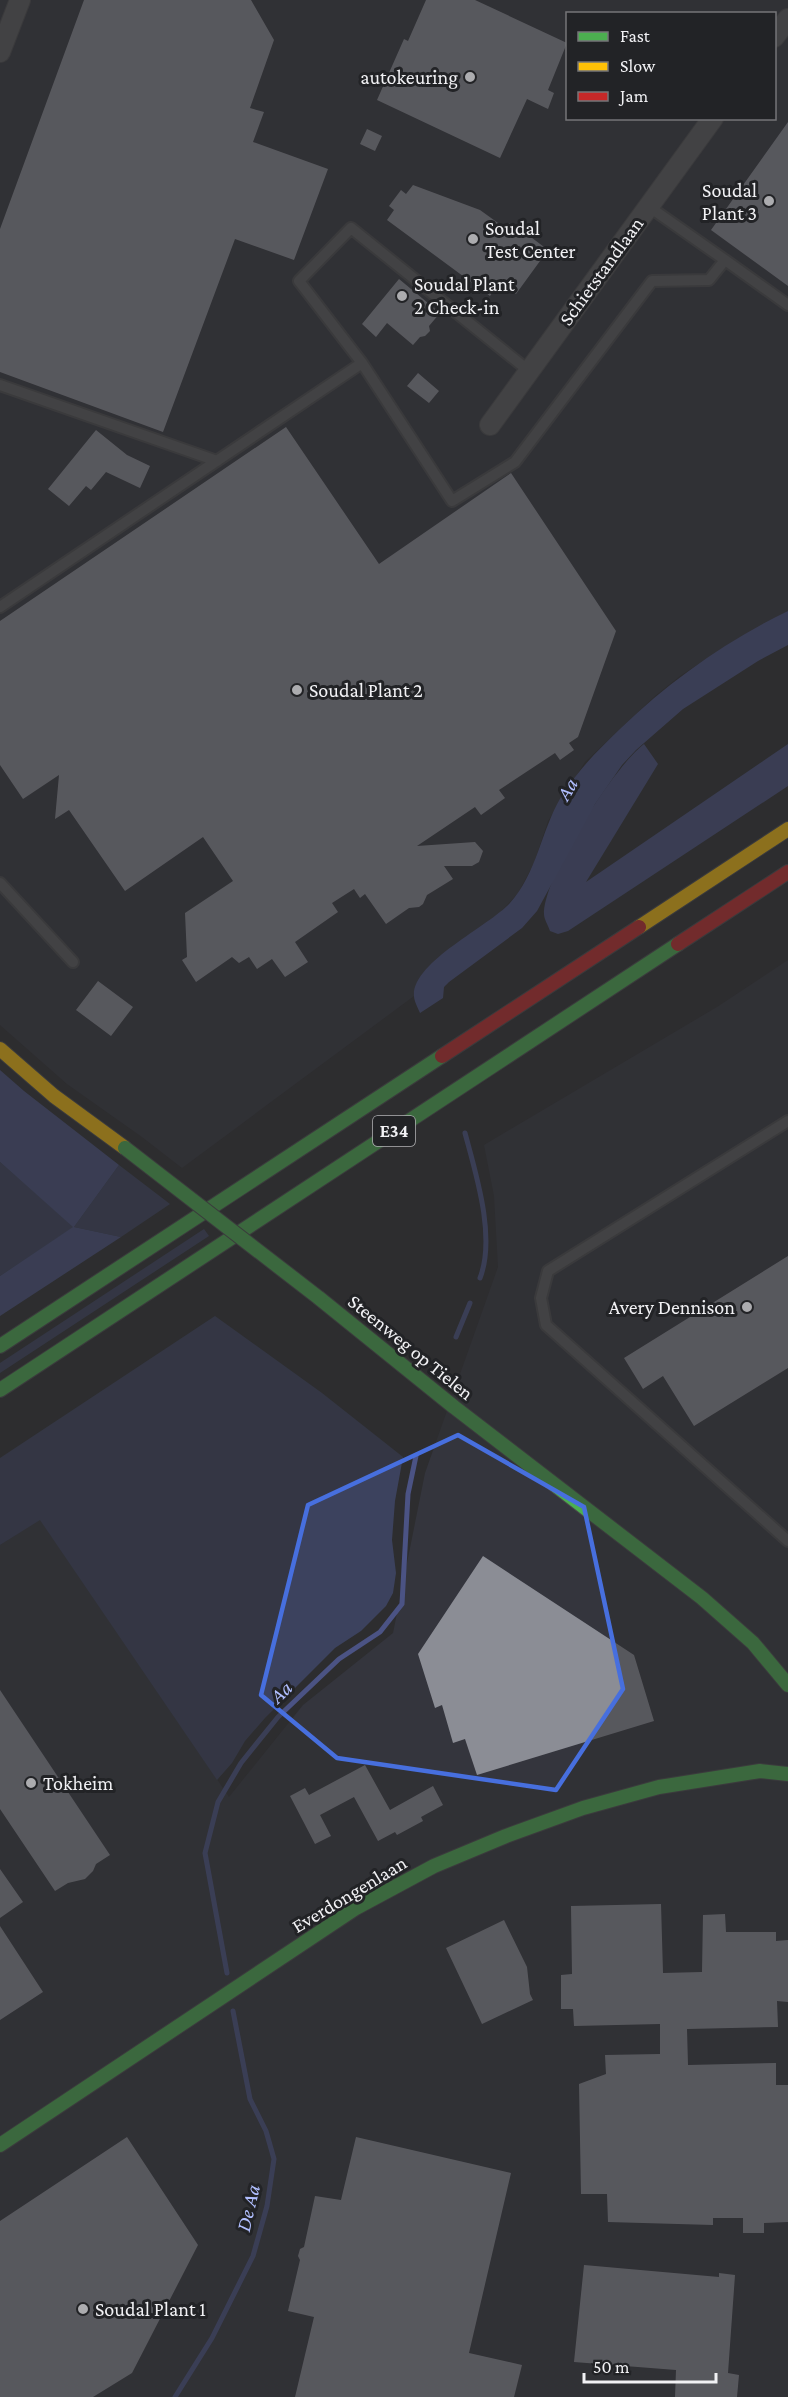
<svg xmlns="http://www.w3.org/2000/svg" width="788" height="2397" viewBox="0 0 788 2397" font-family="'Crimson Pro',serif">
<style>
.built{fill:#34353d;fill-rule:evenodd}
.green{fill:#3c425e}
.forest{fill:#49517f}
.water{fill:#4b5384}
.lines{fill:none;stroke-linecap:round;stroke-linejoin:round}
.stream{stroke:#4b5384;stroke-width:5}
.building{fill:#8b8d95}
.lane-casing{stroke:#4a4a4c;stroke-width:14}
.street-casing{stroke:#4a4a4c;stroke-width:22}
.fast-casing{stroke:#4a4a4c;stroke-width:16}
.slow-casing{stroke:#4a4a4c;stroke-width:16}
.jam-casing{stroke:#4a4a4c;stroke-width:16}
.lane{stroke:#5c5c5d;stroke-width:10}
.street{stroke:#5c5c5d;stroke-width:20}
.fast{stroke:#4caf50;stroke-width:14}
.slow{stroke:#ffc107;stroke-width:14}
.jam{stroke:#c62828;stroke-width:14}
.fast-bridge-casing{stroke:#4a4a4c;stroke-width:16;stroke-linecap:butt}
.fast-bridge{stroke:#4caf50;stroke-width:14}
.marked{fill:none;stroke:#476fde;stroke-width:4.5;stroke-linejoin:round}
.poi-dot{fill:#acacaf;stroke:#222326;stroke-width:2}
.labels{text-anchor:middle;stroke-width:6;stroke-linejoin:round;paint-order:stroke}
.shield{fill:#222326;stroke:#b3b3b6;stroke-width:1.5}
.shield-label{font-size:18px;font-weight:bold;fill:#f1f1f4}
.poi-label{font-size:20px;fill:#f1f1f4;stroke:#222326;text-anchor:start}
.street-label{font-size:20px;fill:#f1f1f4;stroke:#222326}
.water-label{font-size:21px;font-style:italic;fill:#b0befe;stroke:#222326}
</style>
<rect width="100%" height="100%" fill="#2d2d2f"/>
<path class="built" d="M 0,0 L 788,0 L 788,611 L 737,639 L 680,676 L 655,696 L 585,762 L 548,821 L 534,863 L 518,893 L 498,915 L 423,973 L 416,985 L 414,996 L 182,1168 L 142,1137 L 67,1084 L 0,1025 ZM 568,14 L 774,14 L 774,118 L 568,118 Z
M 788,960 L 788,2397 L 0,2397 L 0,1545 L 40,1519 L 229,1797 L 303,1705 L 393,1633 L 425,1473 L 498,1267 L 494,1196 L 484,1145 L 717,1007 Z"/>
<path class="green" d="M 0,1162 L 74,1227 L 119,1165 L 170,1204 L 121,1237 L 74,1227 L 0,1276 Z
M 204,1229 L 209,1236 L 0,1373 L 0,1363 Z
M 215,1316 L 322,1393 L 403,1457 L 395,1501 L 392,1540 L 396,1573 L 393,1593 L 386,1606 L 361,1631 L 335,1648 L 265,1718 L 245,1741 L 232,1763 L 217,1780 L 40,1520 L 0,1545 L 0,1458 Z"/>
<path class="forest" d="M 644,744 L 658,764 L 586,882 L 788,744 L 788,786 L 568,931 L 558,934 L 550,931 C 548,925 544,919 544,914 C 544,876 613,768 644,744 Z
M 0,1070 L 24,1091 L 119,1165 L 74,1227 L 121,1237 L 0,1316 L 0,1276 L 73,1227 L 0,1162 Z"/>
<path class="water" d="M 788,611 L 788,645 L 758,661 L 683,709 L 636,750 L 622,765 L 595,804 L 537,911 L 522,928 L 449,982 L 444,987 L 443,998 L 420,1013 C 418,1008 414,1001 414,996 C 412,962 488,927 510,903 C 537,873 541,831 561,797 C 578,770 598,750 621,728 C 670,681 726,641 788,611 Z"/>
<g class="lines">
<path class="stream" d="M 465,1133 C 476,1174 496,1237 480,1278
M 456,1337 L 470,1303
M 227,1973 L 205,1853 L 218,1802 L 241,1763 L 278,1717 L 339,1659 L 380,1632 L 402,1604 L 408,1494 L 416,1456
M 175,2397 L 212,2338 L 253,2256 L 267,2206 L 274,2159 L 266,2131 L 250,2099 L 233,2011"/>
</g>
<path class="building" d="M 84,0 L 251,0 L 274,40 L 250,108 L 264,112 L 253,142 L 328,169 L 294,260 L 235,239 L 163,432 L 0,372 L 0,229 Z
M 426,0 L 475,0 L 567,43 L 548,90 L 554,93 L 548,109 L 527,99 L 500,158 L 377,100 L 404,39 L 408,41 Z
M 788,122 L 788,286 L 711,230 Z
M 367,129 L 382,136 L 375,151 L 360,144 Z
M 413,185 L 480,210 L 505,228 L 508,223 L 515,225 L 548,250 L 516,294 L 499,283 L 490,296 L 387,220 L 394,210 L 389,206 L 401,190 L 406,194 Z
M 399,279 L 440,313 L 429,326 L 430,331 L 425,336 L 420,337 L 413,345 L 387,323 L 376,337 L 362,324 Z
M 418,373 L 439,391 L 429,403 L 407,386 Z
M 286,427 L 379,564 L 511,473 L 616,631 L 578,737 L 569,743 L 574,750 L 560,760 L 555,753 L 499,790 L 505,798 L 481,815 L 475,807 L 417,846 L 475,842 L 483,851 L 479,862 L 472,866 L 444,866 L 453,879 L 427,895 L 423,904 L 419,907 L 409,908 L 386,924 L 365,894 L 360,898 L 354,889 L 332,903 L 338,912 L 295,942 L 308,962 L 285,977 L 272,959 L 257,969 L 249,957 L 239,963 L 232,957 L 196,982 L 182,960 L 187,957 L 185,913 L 233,881 L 203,837 L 125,891 L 69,810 L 55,819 L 59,775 L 23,799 L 0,765 L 0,621 Z
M 96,430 L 127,455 L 150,466 L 140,488 L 106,472 L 91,490 L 86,486 L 69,506 L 48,489 Z
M 98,981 L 133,1007 L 111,1036 L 76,1010 Z
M 788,1256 L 788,1368 L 694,1426 L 663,1376 L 643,1389 L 624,1358 Z
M 483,1556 L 634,1655 L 654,1721 L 477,1775 L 465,1739 L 453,1743 L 442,1705 L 435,1708 L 418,1654 Z
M 0,1690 L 110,1855 L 96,1864 L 93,1871 L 85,1879 L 68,1883 L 55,1891 L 0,1809 Z
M 365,1765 L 390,1810 L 433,1786 L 443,1805 L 421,1817 L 423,1821 L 397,1835 L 395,1832 L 378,1841 L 354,1797 L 320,1815 L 331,1836 L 315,1844 L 290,1796 L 305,1788 L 309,1795 Z
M 0,1869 L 23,1902 L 0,1918 Z
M 661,1904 L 663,1973 L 702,1972 L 703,1915 L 725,1914 L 726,1932 L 776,1932 L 776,1941 L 788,1940 L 788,2002 L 777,2001 L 778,2027 L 687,2029 L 688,2065 L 776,2063 L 776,2085 L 788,2085 L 788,2222 L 764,2223 L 764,2233 L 743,2233 L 743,2218 L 713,2218 L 713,2225 L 608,2222 L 607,2194 L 581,2194 L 579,2084 L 606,2074 L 605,2055 L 660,2054 L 660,2024 L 574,2026 L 573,2009 L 561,2009 L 561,1975 L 572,1974 L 571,1906 Z
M 504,1920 L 527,1967 L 530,1994 L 533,2000 L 482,2024 L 446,1948 Z
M 0,1926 L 43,1992 L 0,2020 Z
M 127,2137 L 198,2245 L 132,2373 L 93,2397 L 0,2397 L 0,2221 Z
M 356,2137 L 511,2173 L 469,2353 L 522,2365 L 514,2397 L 295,2397 L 314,2317 L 288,2311 L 300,2260 L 298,2256 L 300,2249 L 304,2247 L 315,2196 L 341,2200 Z
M 584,2265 L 719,2277 L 719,2273 L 735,2275 L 728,2373 L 739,2375 L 737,2397 L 675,2397 L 676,2370 L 574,2362 Z"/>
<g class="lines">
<g class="lane-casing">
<path id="lane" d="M 725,260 L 788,305
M 362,363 L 299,281 L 351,228 L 529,371
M 0,385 L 217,461
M 0,607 L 362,363 L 452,501 L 515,462 L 652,281 L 709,280 L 725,260 L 648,206
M 0,883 L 73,962
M 788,1121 L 548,1271 L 541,1298 L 546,1325 L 788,1541"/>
</g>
<g class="street-casing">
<path id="street" d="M 774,37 L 788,19
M 0,52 L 20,0
M 490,425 L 713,118"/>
</g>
<g class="fast-casing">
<path id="fast" d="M 319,1298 L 454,1407 L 702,1598 L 753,1643 L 788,1685
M 0,1346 L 442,1056
M 0,1390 L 678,944
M 0,2145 L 356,1908 L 434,1866 L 506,1836 L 583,1808 L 659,1787 L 760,1771 L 788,1774"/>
</g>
<g class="slow-casing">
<path id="slow" d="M 639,927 L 788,829
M 0,1049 L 54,1096 L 125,1148"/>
</g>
<g class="jam-casing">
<path id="jam" d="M 678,944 L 788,872
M 442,1056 L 639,927"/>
</g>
<use href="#lane" class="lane"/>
<use href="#street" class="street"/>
<use href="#fast" class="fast"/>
<use href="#slow" class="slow"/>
<use href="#jam" class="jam"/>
<g class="fast-bridge-casing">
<path id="fast-bridge" d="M 125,1148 L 319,1298"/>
</g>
<use href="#fast-bridge" class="fast-bridge"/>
</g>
<path d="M0 0H788V2397H0ZM 458,1435 L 584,1507 L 623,1689 L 556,1790 L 337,1758 L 261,1695 L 308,1505 Z" fill="#2d2d2f" fill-opacity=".55" fill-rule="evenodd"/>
<path class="marked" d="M 458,1435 L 584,1507 L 623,1689 L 556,1790 L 337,1758 L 261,1695 L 308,1505 Z"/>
<g class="poi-dot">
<circle cx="470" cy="77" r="6"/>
<circle cx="769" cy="201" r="6"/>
<circle cx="473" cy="239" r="6"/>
<circle cx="402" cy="296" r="6"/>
<circle cx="297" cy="690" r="6"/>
<circle cx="747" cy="1307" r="6"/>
<circle cx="31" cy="1783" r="6"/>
<circle cx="83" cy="2309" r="6"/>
</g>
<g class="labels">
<rect class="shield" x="373" y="1116" width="42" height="30" rx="4.5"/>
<g class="shield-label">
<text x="394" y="1137">E34</text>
</g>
<g class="poi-label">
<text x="458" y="84" text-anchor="end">autokeuring</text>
<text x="757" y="197" text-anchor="end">Soudal<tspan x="757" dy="23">Plant 3</tspan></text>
<text x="485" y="235">Soudal<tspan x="485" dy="23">Test Center</tspan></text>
<text x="414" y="291">Soudal Plant<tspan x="414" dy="23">2 Check-in</tspan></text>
<text x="309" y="697">Soudal Plant 2</text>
<text x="735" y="1314" text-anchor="end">Avery Dennison</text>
<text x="43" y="1790">Tokheim</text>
<text x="95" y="2316">Soudal Plant 1</text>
</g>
<g class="street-label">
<text transform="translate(601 271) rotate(-54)" y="7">Schietstandlaan</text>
<text transform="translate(411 1347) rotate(39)" y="7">Steenweg op Tielen</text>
<text transform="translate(349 1894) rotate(-31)" y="7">Everdongenlaan</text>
</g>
<g class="water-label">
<text transform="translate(567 789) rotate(-59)" y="7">Aa</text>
<text transform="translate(281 1692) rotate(-44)" y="7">Aa</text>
<text transform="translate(248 2208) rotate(-77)" y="7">De Aa</text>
</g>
</g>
<rect x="566" y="12" width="210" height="108" fill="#222326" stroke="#757578" stroke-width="1.5"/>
<rect x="578" y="32" width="30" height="9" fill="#4caf50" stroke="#757578" stroke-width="1.5"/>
<text x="620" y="42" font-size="18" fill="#f1f1f4">Fast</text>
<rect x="578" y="62" width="30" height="9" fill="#ffc107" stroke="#757578" stroke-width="1.5"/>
<text x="620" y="72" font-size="18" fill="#f1f1f4">Slow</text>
<rect x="578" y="92" width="30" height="9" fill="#c62828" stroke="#757578" stroke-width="1.5"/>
<text x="620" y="102" font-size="18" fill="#f1f1f4">Jam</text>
<path d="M584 2373v9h132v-9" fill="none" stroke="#f1f1f4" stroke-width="3"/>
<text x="593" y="2373" font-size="18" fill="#f1f1f4" stroke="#222326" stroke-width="4.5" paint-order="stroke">50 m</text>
</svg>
